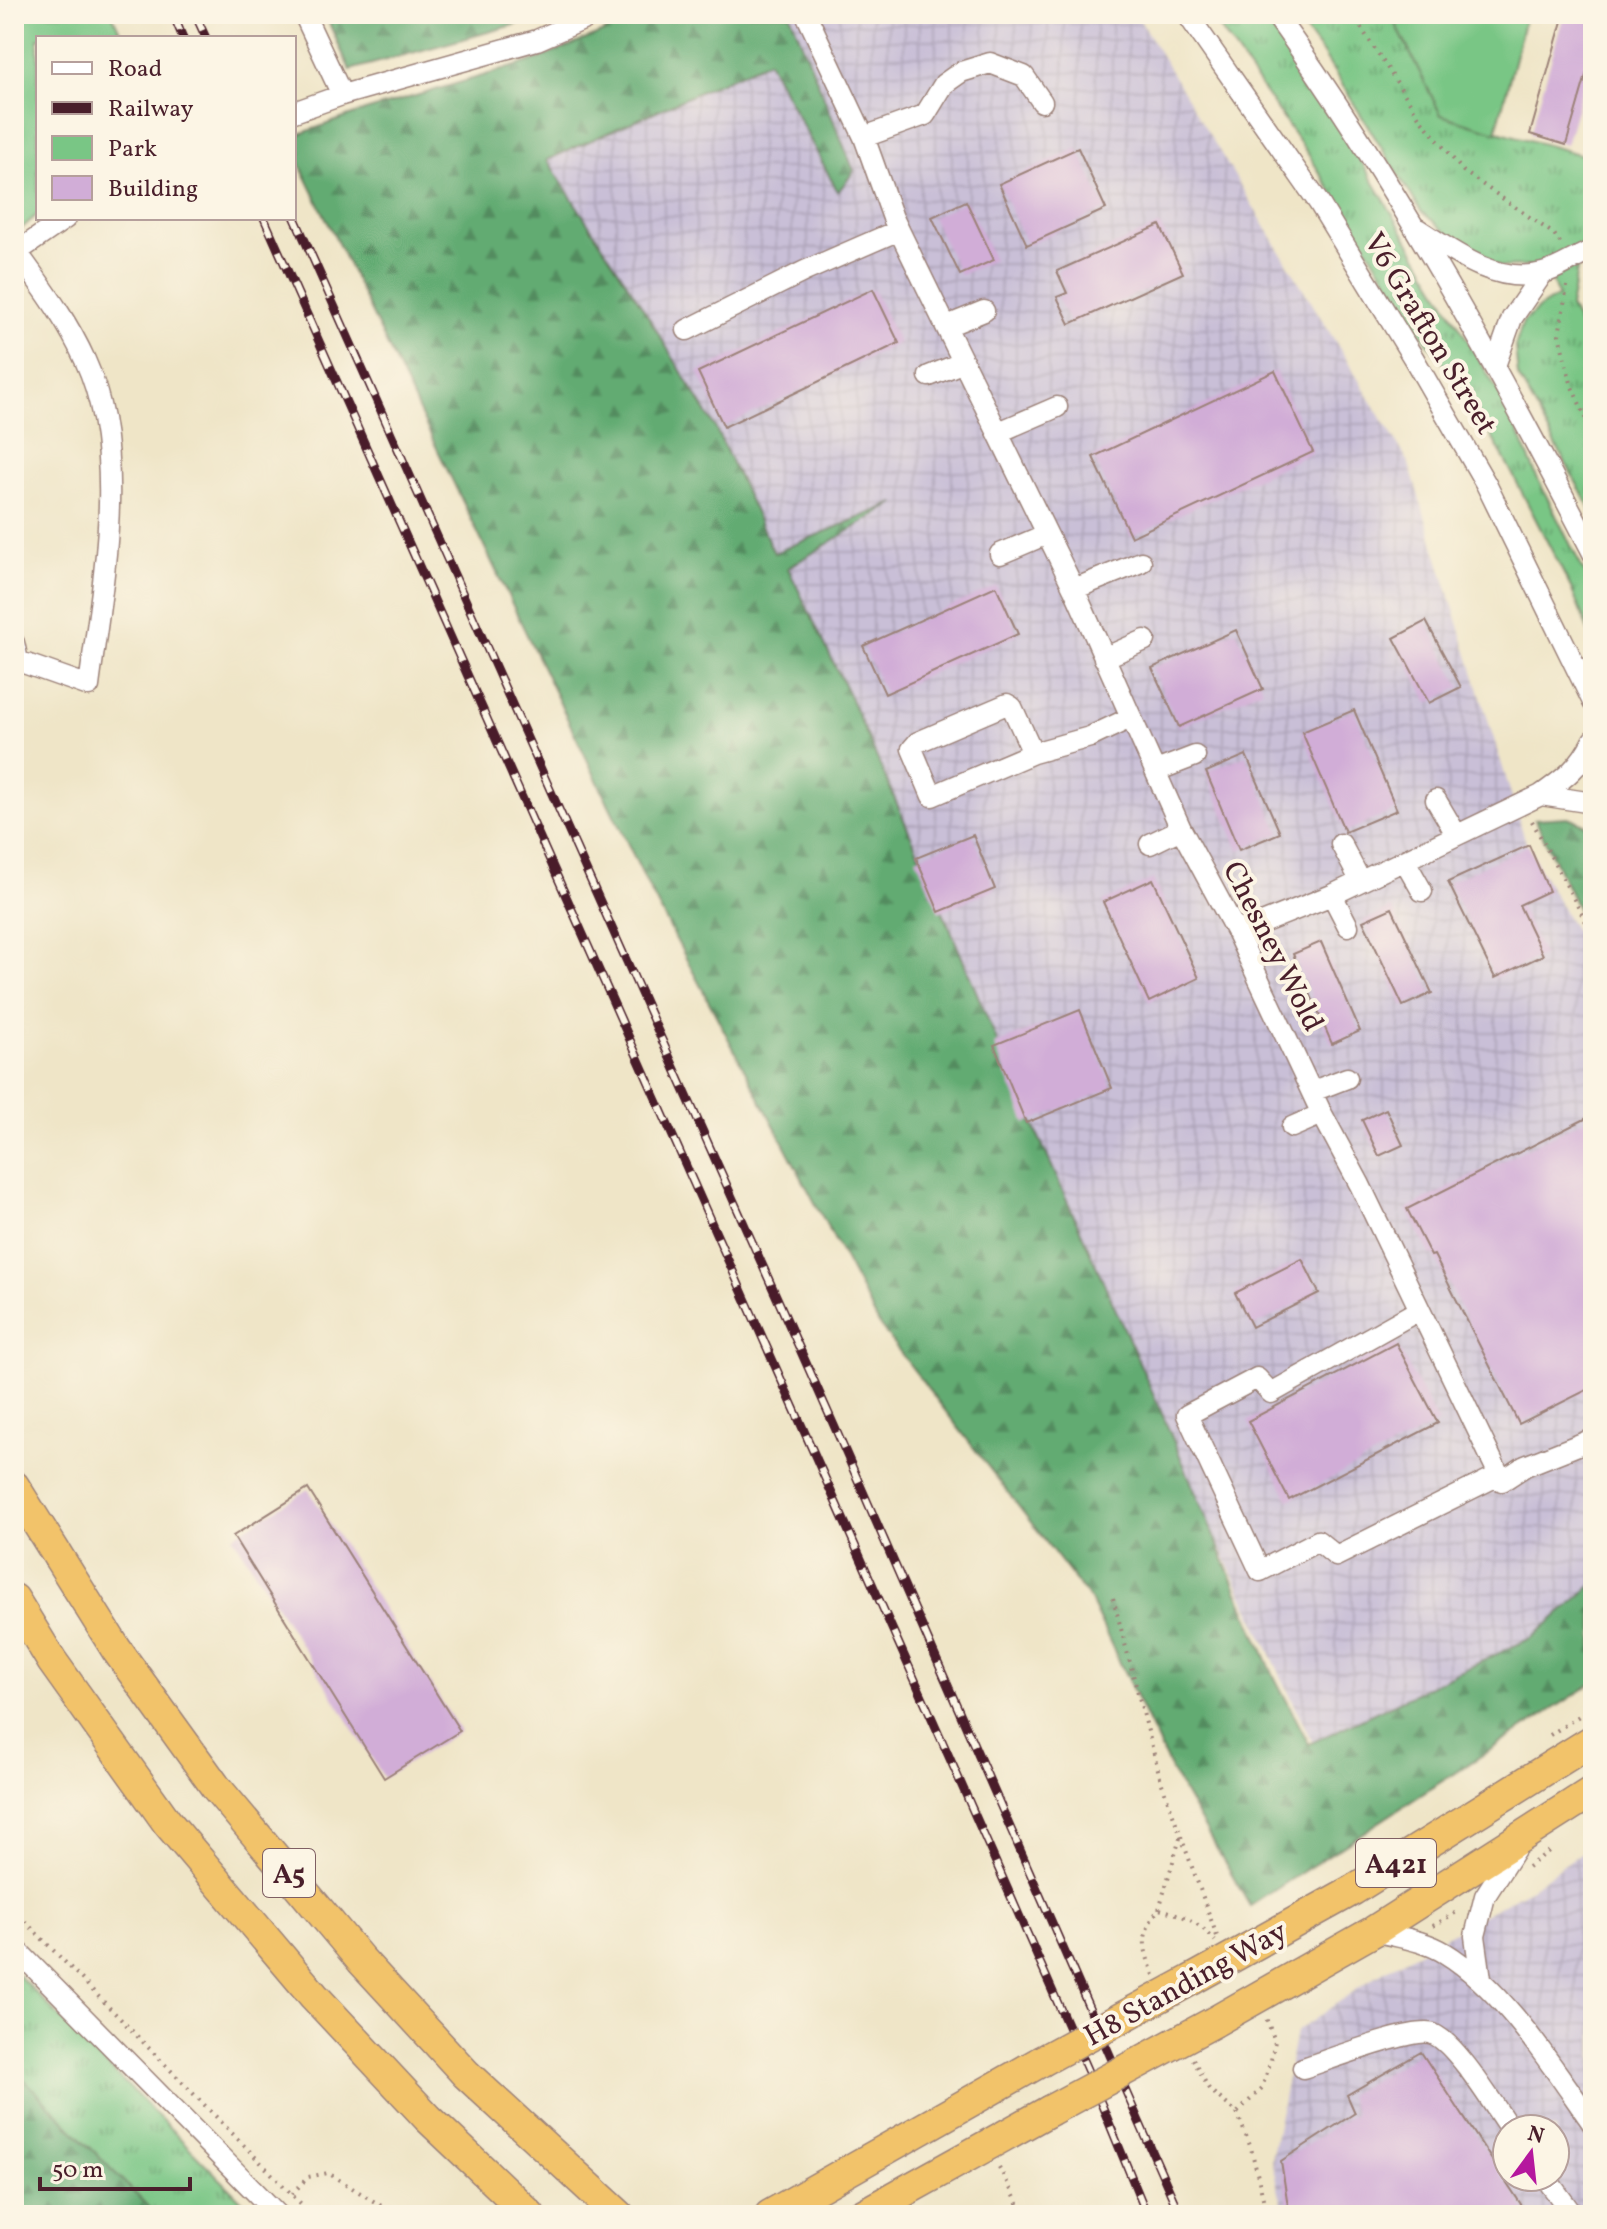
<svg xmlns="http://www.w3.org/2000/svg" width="1607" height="2229" viewBox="0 0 1607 2229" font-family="Vollkorn,serif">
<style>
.industrial{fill:url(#industrial-grid);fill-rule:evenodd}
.grass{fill:url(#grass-tufts);stroke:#627258;stroke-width:2}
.forest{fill:url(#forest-firs);stroke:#56654e;stroke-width:2}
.green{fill:#79c685;stroke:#627258;stroke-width:2}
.building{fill:#d1add7}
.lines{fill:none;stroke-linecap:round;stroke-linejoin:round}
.minor-casing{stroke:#9c8279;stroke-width:23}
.highway-casing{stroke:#9c8279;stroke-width:33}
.path{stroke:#9c8279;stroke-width:4;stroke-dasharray:2 6;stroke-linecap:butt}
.minor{stroke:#fff;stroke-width:20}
.highway{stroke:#f2c36a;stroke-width:30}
.rail-casing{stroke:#4a1f2b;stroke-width:9}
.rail{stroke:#fcf5e5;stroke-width:6;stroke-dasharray:18;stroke-linecap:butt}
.highway-bridge-casing{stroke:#9c8279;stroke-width:33;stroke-linecap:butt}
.highway-bridge{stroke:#f2c36a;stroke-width:30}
.labels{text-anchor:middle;stroke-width:8;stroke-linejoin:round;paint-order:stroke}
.shield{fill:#fcf5e5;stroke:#7f5f63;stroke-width:2}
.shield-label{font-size:28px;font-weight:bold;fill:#4a1f2b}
.street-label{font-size:30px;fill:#4a1f2b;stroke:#fcf5e5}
</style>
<defs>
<pattern id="industrial-grid" width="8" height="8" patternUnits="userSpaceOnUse" patternTransform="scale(2)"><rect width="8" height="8" fill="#c9bfd7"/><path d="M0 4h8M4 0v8" fill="none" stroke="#aea4b9"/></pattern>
<pattern id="grass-tufts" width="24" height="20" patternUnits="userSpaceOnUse" patternTransform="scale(2)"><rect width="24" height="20" fill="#79c685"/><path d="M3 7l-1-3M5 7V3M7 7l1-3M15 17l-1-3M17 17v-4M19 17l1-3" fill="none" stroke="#65a06d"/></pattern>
<pattern id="forest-firs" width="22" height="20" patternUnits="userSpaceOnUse" patternTransform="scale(2)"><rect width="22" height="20" fill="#62ab72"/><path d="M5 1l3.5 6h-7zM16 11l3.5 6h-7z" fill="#538b5e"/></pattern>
</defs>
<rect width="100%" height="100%" fill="#fcf5e5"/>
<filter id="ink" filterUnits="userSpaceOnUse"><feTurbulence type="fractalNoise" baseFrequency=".0125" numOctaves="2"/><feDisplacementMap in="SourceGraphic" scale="16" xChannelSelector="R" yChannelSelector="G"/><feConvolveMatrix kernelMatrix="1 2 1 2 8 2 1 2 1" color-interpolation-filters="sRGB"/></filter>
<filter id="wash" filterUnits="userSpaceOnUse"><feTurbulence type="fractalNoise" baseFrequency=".006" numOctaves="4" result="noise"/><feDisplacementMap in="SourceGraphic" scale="32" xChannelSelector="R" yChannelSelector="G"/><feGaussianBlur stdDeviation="1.8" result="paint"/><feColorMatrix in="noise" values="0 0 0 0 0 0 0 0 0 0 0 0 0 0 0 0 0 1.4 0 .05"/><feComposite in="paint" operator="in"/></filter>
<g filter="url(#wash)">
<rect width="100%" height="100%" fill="#efe5c7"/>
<path class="industrial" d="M 704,14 L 1136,14 L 1408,461 L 1528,849 L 1593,962 L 1593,1589 L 1533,1640 L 1314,1746 L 1024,1131 L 784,569 L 547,160 Z
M 1593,1844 L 1593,2215 L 1285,2215 L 1271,2160 L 1296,2032 L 1376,1976 L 1533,1887 ZM 1507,2129 L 1555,2129 L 1555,2177 L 1507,2177 Z"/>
<path class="grass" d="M 1210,14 L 1262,14 L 1339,124 L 1509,410 L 1536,475 L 1593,590 L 1593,642 L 1571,588 L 1509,467 L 1468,395 L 1426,341 L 1310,157 Z
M 1293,14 L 1391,14 L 1441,115 L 1593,158 L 1593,188 L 1570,307 L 1593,352 L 1593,513 L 1518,376 L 1515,347 L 1523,322 L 1539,308 L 1558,296 L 1546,266 L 1500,267 L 1472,254 L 1421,211 L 1323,54 Z
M 14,1971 L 256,2215 L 14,2215 Z"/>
<path class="forest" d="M 325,14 L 541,14 L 514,25 L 350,70 Z
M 646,14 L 790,14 L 854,171 L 838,192 L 768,61 L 547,160 L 640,303 L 715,427 L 774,553 L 895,503 L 788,568 L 851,699 L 916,847 L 1009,1070 L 1160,1409 L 1272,1672 L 1309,1744 L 1533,1637 L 1593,1585 L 1593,1683 L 1250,1906 L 1171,1770 L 1089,1598 L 880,1326 L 651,892 L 294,152 L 294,136 L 355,114 L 539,59 Z
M 1568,817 L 1593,828 L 1593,942 L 1535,819 Z
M 14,2069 L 156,2215 L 14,2215 Z"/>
<path class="green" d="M 14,14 L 112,14 L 123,38 L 38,38 L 38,214 L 14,235 Z
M 1391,14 L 1526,14 L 1496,132 L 1441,115 Z"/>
<g id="blocks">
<path class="building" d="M 1564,14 L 1593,22 L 1593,51 L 1566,145 L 1530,134 Z
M 1078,148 L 1106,209 L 1027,245 L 999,184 Z
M 966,201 L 994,260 L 960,275 L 932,217 Z
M 1160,225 L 1183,273 L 1070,324 L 1057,297 L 1067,293 L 1057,271 Z
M 873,289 L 899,343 L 724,427 L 698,372 Z
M 1275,371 L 1313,452 L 1131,537 L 1093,457 Z
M 996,586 L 1018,634 L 885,694 L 863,646 Z
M 1426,621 L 1461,687 L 1429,703 L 1394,638 Z
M 1236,630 L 1263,689 L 1179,727 L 1152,668 Z
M 1354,710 L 1397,810 L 1345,832 L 1302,732 Z
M 1246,755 L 1280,833 L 1239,850 L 1206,772 Z
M 973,835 L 995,889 L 939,912 L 916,858 Z
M 1529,845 L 1549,891 L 1519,905 L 1543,955 L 1495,978 L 1448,882 Z
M 1153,879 L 1199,978 L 1149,1002 L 1103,902 Z
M 1392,908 L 1432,993 L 1403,1006 L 1363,921 Z
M 1321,942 L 1360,1031 L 1332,1044 L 1293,954 Z
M 1080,1010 L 1112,1088 L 1026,1123 L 994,1045 Z
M 1386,1109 L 1403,1145 L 1379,1156 L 1362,1120 Z
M 1593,1115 L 1593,1387 L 1519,1424 L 1434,1255 L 1431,1256 L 1407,1209 Z
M 1302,1259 L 1319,1293 L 1252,1327 L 1235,1293 Z
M 1396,1343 L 1438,1423 L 1289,1500 L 1248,1421 Z
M 308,1489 L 460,1731 L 384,1778 L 233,1536 Z
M 1421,2052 L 1528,2215 L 1293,2215 L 1288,2206 L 1281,2161 L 1355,2113 L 1347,2095 Z"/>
</g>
</g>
<g filter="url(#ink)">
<use href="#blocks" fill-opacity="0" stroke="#9c8279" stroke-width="2"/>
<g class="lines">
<g class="minor-casing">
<path id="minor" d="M 304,14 L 342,95
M 806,14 L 864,137 L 893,218 L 1074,589 L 1181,829 L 1237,933 L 1322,1114 L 1360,1185 L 1502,1481 L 1525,1466 L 1593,1439
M 1187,14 L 1319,203 L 1414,359 L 1486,484 L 1593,702
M 1275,14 C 1397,184 1497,367 1593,553
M 294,112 L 342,95 L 537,40 L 596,14
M 864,137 L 925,115 L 944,84 L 961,72 L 990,63 L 1024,76 L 1042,102
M 1418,229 C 1454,253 1497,285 1543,273 C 1559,269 1577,256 1593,250
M 14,254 L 66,218
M 947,326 L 984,311
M 687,330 L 805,271 L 899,230
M 1495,366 L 1512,318 L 1543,273
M 929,376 L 964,362
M 999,432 L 1057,407
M 1000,554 L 1047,534
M 1074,589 L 1141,562
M 14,643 L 18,661 L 89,686 C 102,585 129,456 85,360 C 67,320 42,287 17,252
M 1104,658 L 1145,640
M 1033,753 L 1012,707 L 1007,704 L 918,742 L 912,749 L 932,796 L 1033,753 L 1090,737 L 1130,718
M 1156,771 L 1195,756
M 1541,795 L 1593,803
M 1436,800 L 1456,834
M 1150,844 L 1181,829
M 1341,844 L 1360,880
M 1405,861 L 1422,891
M 1332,895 L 1348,926
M 1237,933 L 1332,895 L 1541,795 C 1565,778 1580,767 1593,740
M 1313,1091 L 1347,1078
M 1292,1127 L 1322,1114
M 1419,1310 L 1271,1393 L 1257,1378 L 1187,1415 L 1260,1571 L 1318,1541 L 1336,1556 L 1499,1475
M 1374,1931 C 1397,1937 1424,1940 1445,1953 C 1504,1989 1553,2068 1593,2124
M 14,1947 L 278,2215
M 1481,1979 L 1475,1936 L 1485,1896 L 1519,1843
M 1303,2068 C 1326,2061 1416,2026 1433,2034 C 1457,2044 1494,2106 1510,2129
M 1545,2177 L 1573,2215"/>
</g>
<g class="highway-casing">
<path id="highway" d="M 14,1486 L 116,1649 L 215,1786 L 361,1960 L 466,2074 L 619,2215
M 14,1599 L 52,1661 L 167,1822 L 314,1996 L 428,2118 L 530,2215
M 1193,1979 L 1353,1890 L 1593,1740
M 1214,2022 L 1374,1931 L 1593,1791
M 770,2215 L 1040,2062
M 862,2215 L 1049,2111"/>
</g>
<path class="path" d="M 1352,14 L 1422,121 L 1463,171 L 1554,234 L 1561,244
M 1567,286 L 1559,335 L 1572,387 L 1593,433
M 1532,821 L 1593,935
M 1113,1598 L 1161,1781 L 1218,1939
M 1550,1735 L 1593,1707
M 1528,1867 L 1553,1848
M 1159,1909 L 1180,1838
M 14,1910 L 312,2215
M 1433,1926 L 1460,1910
M 1154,1975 C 1142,1947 1140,1934 1159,1909 C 1184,1915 1199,1922 1215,1941
M 1193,2059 L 1209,2089 L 1237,2113 L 1262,2088 L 1271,2060 L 1275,2041 L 1266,2018
M 1237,2113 L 1251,2148 L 1267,2215
M 999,2167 L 1024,2215
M 292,2194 L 308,2177 L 328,2173 L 396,2215"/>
<use href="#minor" class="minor"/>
<use href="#highway" class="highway"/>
<g class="rail-casing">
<path id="rail" d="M 173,14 L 183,38
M 195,14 L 206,38
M 294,216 L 832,1421 L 1180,2215
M 264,218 L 967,1797 L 1089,2074 L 1147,2215"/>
</g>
<use href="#rail" class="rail"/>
<g class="highway-bridge-casing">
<path id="highway-bridge" d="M 1040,2062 L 1193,1979
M 1049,2111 L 1214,2022"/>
</g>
<use href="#highway-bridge" class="highway-bridge"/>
</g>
</g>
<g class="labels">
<g class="shield">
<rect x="1356" y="1839" width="80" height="48" rx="6"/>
<rect x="263" y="1849" width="52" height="48" rx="6"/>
</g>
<g class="shield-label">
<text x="1396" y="1873">A421</text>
<text x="289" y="1883">A5</text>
</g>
<g class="street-label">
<text transform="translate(1431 333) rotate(59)" y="10">V6 Grafton Street</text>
<text transform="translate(1274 946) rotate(63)" y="10">Chesney Wold</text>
<text transform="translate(1185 1983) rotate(-29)" y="10">H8 Standing Way</text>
</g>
</g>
<rect width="1607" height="2229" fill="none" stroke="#fcf5e5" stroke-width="48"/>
<rect x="36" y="36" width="260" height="184" fill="#fcf5e5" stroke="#b59f9b" stroke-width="2"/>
<rect x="52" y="62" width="40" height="12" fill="#ffffff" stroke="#b59f9b" stroke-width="2"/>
<text x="108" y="76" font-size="24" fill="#4a1f2b">Road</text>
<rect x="52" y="102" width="40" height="12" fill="#4a1f2b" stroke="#b59f9b" stroke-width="2"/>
<text x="108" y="116" font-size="24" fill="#4a1f2b">Railway</text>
<rect x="52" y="136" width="40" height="24" fill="#79c685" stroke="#b59f9b" stroke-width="2"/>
<text x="108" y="156" font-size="24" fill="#4a1f2b">Park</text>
<rect x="52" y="176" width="40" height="24" fill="#d1add7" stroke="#b59f9b" stroke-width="2"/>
<text x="108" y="196" font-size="24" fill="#4a1f2b">Building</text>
<g transform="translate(1531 2153) rotate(15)"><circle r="38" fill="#fcf5e5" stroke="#b59f9b" stroke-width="2"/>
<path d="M0-6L14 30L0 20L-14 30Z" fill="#b5179e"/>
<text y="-12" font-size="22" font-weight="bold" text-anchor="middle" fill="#4a1f2b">N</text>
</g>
<path d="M40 2177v12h150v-12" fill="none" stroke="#4a1f2b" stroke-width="4"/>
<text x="52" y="2177" font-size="24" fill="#4a1f2b" stroke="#fcf5e5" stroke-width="6" paint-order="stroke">50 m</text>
</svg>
